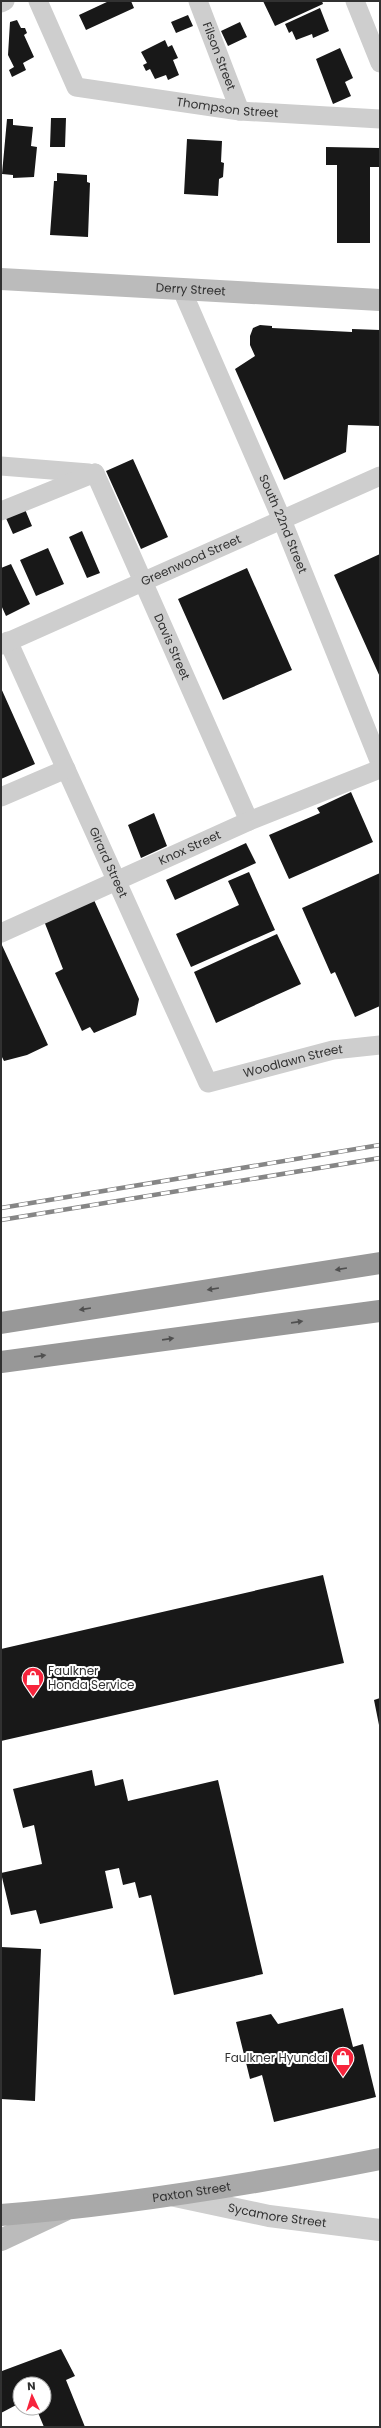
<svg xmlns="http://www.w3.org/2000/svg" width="381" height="2428" viewBox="0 0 381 2428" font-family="Poppins,sans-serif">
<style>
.building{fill:#181818}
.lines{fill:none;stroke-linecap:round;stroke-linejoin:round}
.minor{stroke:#cecece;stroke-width:19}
.tertiary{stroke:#cecece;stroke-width:22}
.secondary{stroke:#bbb;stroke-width:22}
.primary{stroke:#a9a9a9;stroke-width:22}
.motorway{stroke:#989898;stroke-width:22}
.rail-casing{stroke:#868686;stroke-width:4.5}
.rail{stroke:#fff;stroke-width:3;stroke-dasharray:9;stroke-linecap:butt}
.oneway{fill:#505050}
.labels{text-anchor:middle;stroke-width:4;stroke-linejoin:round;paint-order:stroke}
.street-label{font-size:12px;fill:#313131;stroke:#fff}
.poi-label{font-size:12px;fill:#313131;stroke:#fff;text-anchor:start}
</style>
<rect width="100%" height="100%" fill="#fff"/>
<path class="building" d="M 109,1 L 131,1 L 134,8 L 86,30 L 79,15 Z
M 263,1 L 322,1 L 323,4 L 275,26 Z
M 320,8 L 329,31 L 313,38 L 312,34 L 296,40 L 292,31 L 289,33 L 285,24 Z
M 188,15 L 193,26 L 176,33 L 171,22 Z
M 17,20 L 21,28 L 25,28 L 27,33 L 24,35 L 34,57 L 23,63 L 26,70 L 12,77 L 9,70 L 14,67 L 8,55 L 10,22 Z
M 240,22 L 247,37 L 228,46 L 221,31 Z
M 165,40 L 168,47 L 172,45 L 178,58 L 173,60 L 179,75 L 168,80 L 166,75 L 155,79 L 150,69 L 146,71 L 143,65 L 147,63 L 141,52 Z
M 340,48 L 353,78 L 345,82 L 351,96 L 333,104 L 316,59 Z
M 51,118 L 66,118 L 65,147 L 50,147 Z
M 7,119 L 13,119 L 13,125 L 33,127 L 31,146 L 37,147 L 34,177 L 13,178 L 13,175 L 2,174 Z
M 187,139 L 222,141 L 221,162 L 224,163 L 223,177 L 219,179 L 218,196 L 184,194 Z
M 326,147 L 380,148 L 380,167 L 370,167 L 370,243 L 337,243 L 337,165 L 326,165 Z
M 57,173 L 87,175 L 87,182 L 90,183 L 88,237 L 50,235 L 54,181 L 57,181 Z
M 260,325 L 272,326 L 272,328 L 352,332 L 352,329 L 380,330 L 380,426 L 348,425 L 346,452 L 284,480 L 235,369 L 255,356 L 250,345 L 250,336 L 253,328 Z
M 133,459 L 168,537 L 141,549 L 106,471 Z
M 24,507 L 32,526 L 13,534 L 5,516 Z
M 82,531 L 100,573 L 87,578 L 69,537 Z
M 48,548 L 64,584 L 36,596 L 20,560 Z
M 380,554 L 380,677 L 334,575 Z
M 11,564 L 30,604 L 6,616 L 1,605 L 1,568 Z
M 247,568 L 292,670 L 223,700 L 178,599 Z
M 1,688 L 35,764 L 1,779 Z
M 351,792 L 373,842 L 289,879 L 269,835 L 320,813 L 317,808 Z
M 154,813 L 167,846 L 141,858 L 128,825 Z
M 246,843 L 256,863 L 175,900 L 166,880 Z
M 249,872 L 275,930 L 191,967 L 176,934 L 239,905 L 228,881 Z
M 380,873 L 380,1006 L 355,1017 L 335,972 L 331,974 L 302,908 Z
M 94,900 L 139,999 L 136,1015 L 94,1033 L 90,1027 L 82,1031 L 55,973 L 63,969 L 44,921 Z
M 277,934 L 301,984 L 216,1023 L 194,972 Z
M 1,943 L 48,1045 L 27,1055 L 4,1061 L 1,1055 Z
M 323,1575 L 344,1663 L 1,1741 L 1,1649 Z
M 380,1698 L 380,1725 L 379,1725 L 374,1700 Z
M 92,1770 L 95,1786 L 123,1779 L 128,1801 L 218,1780 L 263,1974 L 174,1995 L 151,1895 L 139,1898 L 135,1882 L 123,1885 L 119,1868 L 105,1871 L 113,1908 L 40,1924 L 36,1910 L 11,1915 L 1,1873 L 42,1864 L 34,1825 L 23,1828 L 13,1789 Z
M 1,1947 L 41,1949 L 35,2101 L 1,2099 Z
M 343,2008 L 353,2047 L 363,2044 L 376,2097 L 274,2122 L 262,2075 L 250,2079 L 236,2022 L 271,2014 L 278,2024 Z
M 61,2349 L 75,2376 L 66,2380 L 85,2427 L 44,2427 L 36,2408 L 44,2408 L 44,2384 L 20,2384 L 20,2403 L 1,2413 L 1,2368 L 2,2371 Z"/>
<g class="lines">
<g class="minor">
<path id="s1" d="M 38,1 L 76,87 L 240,111 L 380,119"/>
<path id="s2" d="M 198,1 L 240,111"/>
<path d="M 355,1 L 380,63"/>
<path d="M 1,3 L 5,1"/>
<path id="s3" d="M 181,288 L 282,520 L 380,763"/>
<path d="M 1,466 L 89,473"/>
<path id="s4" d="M 95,473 L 249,821"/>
<path d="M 1,511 L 95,473"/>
<path id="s5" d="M 8,641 L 208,1083 L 333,1050 L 380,1045"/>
<path id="s6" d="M 1,645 L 380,476"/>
<path d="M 1,797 L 66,769"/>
<path id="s7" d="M 1,933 L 249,821 L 380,769"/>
</g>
<path class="tertiary" id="s8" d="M 175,2196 L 269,2216 L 380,2230"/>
<g class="secondary">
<path id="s9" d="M 1,279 L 380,300"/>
<path d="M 1,2240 L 65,2210"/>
</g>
<path class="primary" id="s10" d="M 1,2215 C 129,2205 254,2184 380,2159"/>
<path class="motorway" d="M 1,1323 L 380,1263
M 1,1362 L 380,1311"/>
<g class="rail-casing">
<path id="rail" d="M 1,1208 L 380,1145
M 1,1220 L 380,1158"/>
</g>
<use href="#rail" class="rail"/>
</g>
<defs><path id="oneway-solid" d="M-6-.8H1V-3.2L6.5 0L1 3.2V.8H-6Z"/></defs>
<g class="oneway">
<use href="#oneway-solid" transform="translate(341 1269) rotate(171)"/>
<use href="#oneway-solid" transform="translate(213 1289) rotate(171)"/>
<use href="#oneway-solid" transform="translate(85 1309) rotate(171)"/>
<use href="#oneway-solid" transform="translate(297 1322) rotate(-8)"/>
<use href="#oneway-solid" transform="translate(168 1339) rotate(-8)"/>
<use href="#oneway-solid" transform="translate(40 1356) rotate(-8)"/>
</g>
<defs>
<g id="shop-pin" transform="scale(1.15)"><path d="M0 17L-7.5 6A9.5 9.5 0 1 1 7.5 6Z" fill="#f7243c" stroke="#fff"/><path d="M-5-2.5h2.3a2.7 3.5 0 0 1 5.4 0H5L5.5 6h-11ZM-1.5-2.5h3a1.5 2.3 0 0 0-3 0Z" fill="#fff"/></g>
</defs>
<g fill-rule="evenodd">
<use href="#shop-pin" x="33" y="1678"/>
<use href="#shop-pin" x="343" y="2058"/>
</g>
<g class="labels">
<g class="street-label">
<text dy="4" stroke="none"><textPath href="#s2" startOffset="59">Filson Street</textPath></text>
<text dy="4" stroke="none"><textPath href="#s1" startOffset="247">Thompson Street</textPath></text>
<text dy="4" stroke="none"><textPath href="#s9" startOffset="190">Derry Street</textPath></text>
<text dy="4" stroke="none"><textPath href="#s3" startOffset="257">South 22nd Street</textPath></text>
<text dy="4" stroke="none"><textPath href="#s6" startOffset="208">Greenwood Street</textPath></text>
<text dy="4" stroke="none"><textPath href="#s4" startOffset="190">Davis Street</textPath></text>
<text dy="4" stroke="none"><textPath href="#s7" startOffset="207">Knox Street</textPath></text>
<text dy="4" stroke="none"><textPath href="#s5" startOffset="243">Girard Street</textPath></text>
<text dy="4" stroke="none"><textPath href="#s5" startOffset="573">Woodlawn Street</textPath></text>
<text dy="4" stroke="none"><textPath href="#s10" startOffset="192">Paxton Street</textPath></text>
<text dy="4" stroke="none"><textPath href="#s8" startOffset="104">Sycamore Street</textPath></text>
</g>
<g class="poi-label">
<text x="48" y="1675">Faulkner<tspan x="48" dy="14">Honda Service</tspan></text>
<text x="328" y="2062" text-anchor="end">Faulkner Hyundai</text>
</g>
</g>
<rect width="381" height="2428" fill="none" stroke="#313131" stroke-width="4"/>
<g transform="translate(32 2396) rotate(356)"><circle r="19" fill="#ffffff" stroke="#adadad"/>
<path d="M0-3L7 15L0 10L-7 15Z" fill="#f7243c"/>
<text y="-6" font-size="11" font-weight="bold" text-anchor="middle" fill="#313131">N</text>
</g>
</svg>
